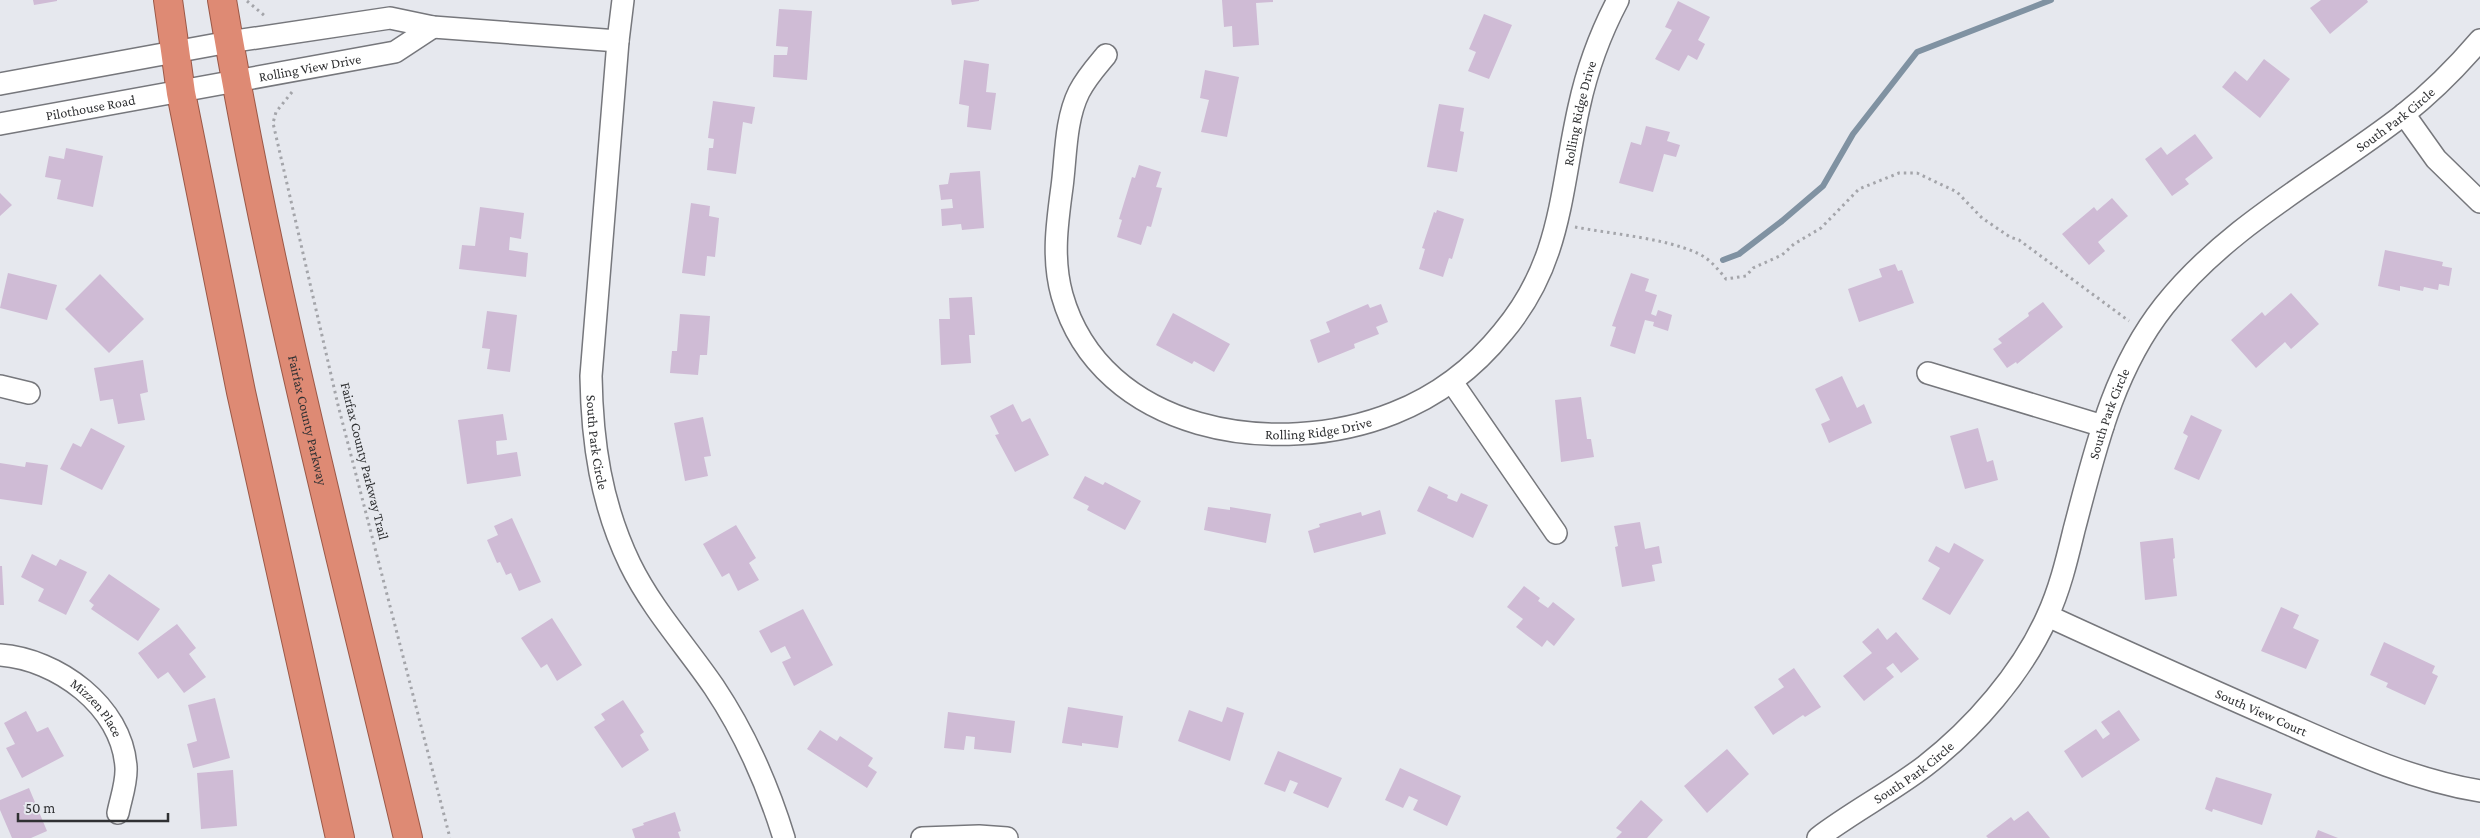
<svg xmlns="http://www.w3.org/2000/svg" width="2480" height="838" viewBox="0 0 2480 838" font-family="'Crimson Pro',serif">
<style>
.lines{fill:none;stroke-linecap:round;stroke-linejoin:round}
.stream{stroke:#8092a2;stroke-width:6}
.building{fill:#cfbbd5}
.minor-casing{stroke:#76777c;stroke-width:24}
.trunk-casing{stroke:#9b5847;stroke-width:30}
.path{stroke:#a4a5aa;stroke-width:3;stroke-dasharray:2.5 4;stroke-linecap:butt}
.minor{stroke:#fff;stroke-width:21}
.trunk{stroke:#de8a74;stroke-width:28}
.labels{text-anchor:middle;stroke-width:4;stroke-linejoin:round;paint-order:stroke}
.street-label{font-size:14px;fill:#303133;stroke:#e6e8ee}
</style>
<rect width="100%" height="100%" fill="#e6e8ee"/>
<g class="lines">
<path class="stream" d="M 1723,260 L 1739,254 L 1782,221 L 1823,186 L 1853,134 L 1917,52 L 2051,0"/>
</g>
<path class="building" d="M 33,0 L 57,0 L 57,1 L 34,5 Z
M 951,0 L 979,0 L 979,1 L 952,5 Z
M 1222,0 L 1273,0 L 1273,2 L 1256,3 L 1259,45 L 1233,47 L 1232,26 L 1224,27 Z
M 2321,0 L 2367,0 L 2368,2 L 2330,34 L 2310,8 Z
M 1678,1 L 1710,17 L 1698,40 L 1705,44 L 1697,60 L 1688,55 L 1679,71 L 1655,59 L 1672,30 L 1665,27 Z
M 779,9 L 812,11 L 807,80 L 773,77 L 774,55 L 787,55 L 788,47 L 776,46 Z
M 1484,14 L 1512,25 L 1489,79 L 1468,71 L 1476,52 L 1469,49 Z
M 2264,59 L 2290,79 L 2260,118 L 2222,87 L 2235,71 L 2247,81 Z
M 964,60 L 989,64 L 986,92 L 996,93 L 991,130 L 967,127 L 969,106 L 959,104 Z
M 1205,70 L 1239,77 L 1227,137 L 1201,132 L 1209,100 L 1200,98 Z
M 713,101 L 755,107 L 752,124 L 743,122 L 736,174 L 707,170 L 709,148 L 713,148 L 714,139 L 708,138 Z
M 1439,104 L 1464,108 L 1460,131 L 1464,132 L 1457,172 L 1427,167 Z
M 1646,126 L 1670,132 L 1667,141 L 1680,145 L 1676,157 L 1664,154 L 1653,192 L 1619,183 L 1631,142 L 1641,145 Z
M 2195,134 L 2213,158 L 2185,179 L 2189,184 L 2172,196 L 2145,159 L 2161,147 L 2167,155 Z
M 66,148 L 103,156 L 93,207 L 57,199 L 61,180 L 45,177 L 49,156 L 64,159 Z
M 1139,165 L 1161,172 L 1156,187 L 1162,188 L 1151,227 L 1147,226 L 1141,245 L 1117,237 L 1122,220 L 1119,219 L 1132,177 L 1135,178 Z
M 980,171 L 984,228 L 962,230 L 961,224 L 942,226 L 941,209 L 953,208 L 952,199 L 941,200 L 939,185 L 948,184 L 950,173 Z
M 0,193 L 12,205 L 0,216 Z
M 2112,198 L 2128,216 L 2098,242 L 2105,251 L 2089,265 L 2062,234 L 2094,207 L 2097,211 Z
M 691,203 L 710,206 L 709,216 L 719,218 L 715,257 L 707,256 L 705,276 L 682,273 Z
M 480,207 L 524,213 L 521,239 L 510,237 L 509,250 L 528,253 L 526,277 L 459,269 L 462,245 L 475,246 Z
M 1437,210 L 1464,219 L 1452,259 L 1449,258 L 1443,277 L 1419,269 L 1425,249 L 1422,248 L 1434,212 L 1436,213 Z
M 2385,250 L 2443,262 L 2442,266 L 2452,268 L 2449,286 L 2439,284 L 2438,290 L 2424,287 L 2423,291 L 2400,286 L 2400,291 L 2378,286 Z
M 1895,264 L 1898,271 L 1902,270 L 1914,303 L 1859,322 L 1848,289 L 1882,277 L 1879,269 Z
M 8,273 L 57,285 L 47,320 L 0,308 Z
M 1631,273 L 1649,279 L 1645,291 L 1657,295 L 1651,314 L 1656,316 L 1658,310 L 1672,315 L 1668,331 L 1653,326 L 1654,322 L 1645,320 L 1635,354 L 1610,346 L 1616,327 L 1612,326 Z
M 100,274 L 144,319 L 109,353 L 65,309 Z
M 2291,293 L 2319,324 L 2291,349 L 2285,342 L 2256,368 L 2231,340 L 2262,312 L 2265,316 Z
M 972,297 L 975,335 L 969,335 L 971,363 L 941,365 L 939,319 L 950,319 L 949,298 Z
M 2043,302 L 2063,327 L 2017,364 L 2016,362 L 2007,368 L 1993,349 L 2002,343 L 1998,339 L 2029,316 L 2028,313 Z
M 1368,304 L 1370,308 L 1381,304 L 1388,322 L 1376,327 L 1379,334 L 1354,344 L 1355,348 L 1318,363 L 1310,340 L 1330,332 L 1326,322 Z
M 487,311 L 517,315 L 510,372 L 487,369 L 490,349 L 482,348 Z
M 1173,313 L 1230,344 L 1214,372 L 1194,361 L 1192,364 L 1156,345 Z
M 680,314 L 710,316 L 707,355 L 700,355 L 698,375 L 670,373 L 672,351 L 677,351 Z
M 143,360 L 148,392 L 140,394 L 145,420 L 118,424 L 113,399 L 100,401 L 94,368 Z
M 1842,376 L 1857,408 L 1864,404 L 1872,423 L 1829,443 L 1821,424 L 1830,420 L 1815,389 Z
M 1581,397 L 1587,439 L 1591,439 L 1594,457 L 1561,462 L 1555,400 Z
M 1013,404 L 1022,422 L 1030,418 L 1049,455 L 1015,472 L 995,435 L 999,434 L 990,416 Z
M 503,414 L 507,440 L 496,441 L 497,455 L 517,452 L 521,476 L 467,484 L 458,420 Z
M 2191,415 L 2222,430 L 2199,480 L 2174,469 L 2188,436 L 2183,433 Z
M 703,417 L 711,456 L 704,457 L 708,476 L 685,481 L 674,423 Z
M 91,428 L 125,446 L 102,490 L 60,469 L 73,443 L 81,447 Z
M 1978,428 L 1987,462 L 1993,460 L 1998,480 L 1965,489 L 1950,436 Z
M 26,462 L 48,465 L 42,505 L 0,499 L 0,463 L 25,467 Z
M 1085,476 L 1103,485 L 1105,482 L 1141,501 L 1125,530 L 1087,510 L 1089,506 L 1073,498 Z
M 1429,486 L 1448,495 L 1447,498 L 1457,502 L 1461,493 L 1488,505 L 1473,538 L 1417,511 Z
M 1208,507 L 1230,510 L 1230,507 L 1271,514 L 1266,543 L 1204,530 Z
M 1380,510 L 1386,534 L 1314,553 L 1308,531 L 1320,527 L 1319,524 L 1361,512 L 1362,516 Z
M 512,518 L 541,582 L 519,591 L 511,573 L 506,575 L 500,562 L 497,563 L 487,540 L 498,535 L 494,526 Z
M 1640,522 L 1645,549 L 1659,546 L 1662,563 L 1652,565 L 1655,581 L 1622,587 L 1615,547 L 1618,546 L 1614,526 Z
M 736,525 L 756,558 L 749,563 L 759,580 L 738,591 L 729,573 L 722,577 L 703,544 Z
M 2173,538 L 2175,558 L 2173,559 L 2177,596 L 2145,600 L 2140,542 Z
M 1954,543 L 1984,560 L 1950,615 L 1922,599 L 1940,568 L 1928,561 L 1936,546 L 1949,553 Z
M 32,554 L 56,566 L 60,559 L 87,572 L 66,615 L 38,601 L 44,589 L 21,577 Z
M 0,566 L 2,566 L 4,605 L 0,605 Z
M 109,574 L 160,609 L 138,641 L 91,609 L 94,605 L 89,601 Z
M 1524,586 L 1540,598 L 1538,601 L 1548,608 L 1553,602 L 1575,619 L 1554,646 L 1547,640 L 1542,647 L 1516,627 L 1523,619 L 1507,607 Z
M 2281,607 L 2299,615 L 2293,628 L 2319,640 L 2306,669 L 2261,651 Z
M 803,609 L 833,665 L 794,686 L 782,662 L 791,658 L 785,646 L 771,653 L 759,631 Z
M 552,618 L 582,665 L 557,681 L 547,664 L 541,668 L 521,638 Z
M 177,624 L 196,648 L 189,654 L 206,677 L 184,693 L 168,672 L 158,679 L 138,653 Z
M 1878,628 L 1887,640 L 1896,632 L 1919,659 L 1901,673 L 1893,663 L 1886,668 L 1894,677 L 1864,701 L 1843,676 L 1872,653 L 1862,642 Z
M 2384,642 L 2435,666 L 2432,673 L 2438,676 L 2425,705 L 2386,687 L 2388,683 L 2370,675 Z
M 1794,668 L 1821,707 L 1805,717 L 1803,715 L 1773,735 L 1754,707 L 1784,687 L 1778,679 Z
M 215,698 L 230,758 L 193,768 L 187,744 L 197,741 L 188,705 Z
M 623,700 L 644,732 L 640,735 L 649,750 L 622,768 L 594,727 L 605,720 L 601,714 Z
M 1068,707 L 1123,716 L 1118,748 L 1082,743 L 1082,746 L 1062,743 Z
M 1227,707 L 1244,713 L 1230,761 L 1178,741 L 1189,710 L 1222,722 Z
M 2119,710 L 2140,740 L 2082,778 L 2064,751 L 2096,729 L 2103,739 L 2110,734 L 2101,722 Z
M 26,711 L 37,732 L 48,727 L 64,756 L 22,778 L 6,748 L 15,744 L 4,723 Z
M 948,712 L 1015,721 L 1011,753 L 974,749 L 975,737 L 966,736 L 964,750 L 944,748 Z
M 820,730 L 837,741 L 840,736 L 873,758 L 868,766 L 877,772 L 867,788 L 807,749 Z
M 1727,749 L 1749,774 L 1707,813 L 1684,786 Z
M 1278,751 L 1342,778 L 1328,808 L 1293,793 L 1298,783 L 1290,780 L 1285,792 L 1264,784 Z
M 1400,768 L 1461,796 L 1447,826 L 1413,810 L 1418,800 L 1409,796 L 1403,808 L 1385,800 Z
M 233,770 L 237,826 L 201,829 L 197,773 Z
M 2216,777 L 2272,794 L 2262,825 L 2213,809 L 2212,812 L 2205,809 Z
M 29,788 L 47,831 L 31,838 L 12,838 L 0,810 L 0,800 Z
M 1641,800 L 1663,820 L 1647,838 L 1616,838 L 1622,832 L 1616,828 Z
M 2028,811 L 2050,838 L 1988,838 L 1986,836 L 2011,817 L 2014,821 Z
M 675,812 L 681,831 L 678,832 L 680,838 L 635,838 L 632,829 L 644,825 L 643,823 Z
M 2318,830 L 2338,838 L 2315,838 Z"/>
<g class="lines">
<g class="minor-casing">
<g id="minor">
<path id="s1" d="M 623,0 L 618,41 L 591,376 C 592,442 601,504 630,564 C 652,609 686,646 714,687 C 744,732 768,786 784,838"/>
<path id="s2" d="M 1106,55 C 1096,67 1086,78 1079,92 C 1065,120 1066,157 1062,187 C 1057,224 1052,259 1062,295 C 1101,433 1277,460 1394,413 C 1437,396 1474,368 1503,332 C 1562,262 1560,191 1579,107 C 1587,70 1600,34 1618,0"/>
<path d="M 0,84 L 229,42 L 390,18 L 433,27 L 618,41"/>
<path d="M 2404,114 L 2436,159 L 2480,202"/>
<path id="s3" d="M 0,124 L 395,52 L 433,27"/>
<path d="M 1928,373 L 2103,426"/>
<path d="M 1452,382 L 1556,533"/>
<path d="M 0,386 L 29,393"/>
<path id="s4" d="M 2048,616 C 2124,651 2200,685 2277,719 C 2343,748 2408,779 2480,791"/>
<path id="s5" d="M 0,655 C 57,659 122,706 126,767 C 127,782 121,798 118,813"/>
<path d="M 922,838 L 979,836 L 1007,838"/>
<path id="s6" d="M 1818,838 C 1852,812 1891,792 1925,766 C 1974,728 2022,673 2047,617 C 2060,589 2067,559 2074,530 C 2095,451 2112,372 2164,306 C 2228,225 2323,177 2403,115 C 2431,93 2457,67 2480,40"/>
</g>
</g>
<g class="trunk-casing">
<g id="trunk">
<path d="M 168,0 L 181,93 L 241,392 L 340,838"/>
<path id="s7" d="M 222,0 C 269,283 342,559 408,838"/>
</g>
</g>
<path class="path" d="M 247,1 L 265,16
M 292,92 L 276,112 L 273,123 L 338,405 L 450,838
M 1575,227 C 1612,234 1664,238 1697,253 C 1709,258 1718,269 1726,279 L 1746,276 L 1753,268 L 1782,255 L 1794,244 L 1821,228 L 1859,189 L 1899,173 L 1917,173 L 1957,192 L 1982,218 L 2010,237 L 2019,240 L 2129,321"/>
<use href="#minor" class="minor"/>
<use href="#trunk" class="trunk"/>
</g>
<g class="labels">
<g class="street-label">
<text dy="5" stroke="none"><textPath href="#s3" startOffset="315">Rolling View Drive</textPath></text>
<text dy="5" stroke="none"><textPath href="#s3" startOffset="92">Pilothouse Road</textPath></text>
<text dy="5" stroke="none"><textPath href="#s2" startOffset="1019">Rolling Ridge Drive</textPath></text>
<text dy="5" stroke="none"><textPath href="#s6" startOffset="956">South Park Circle</textPath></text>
<text dy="5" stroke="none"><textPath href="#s6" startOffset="536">South Park Circle</textPath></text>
<text dy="5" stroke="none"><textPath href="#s7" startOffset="429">Fairfax County Parkway</textPath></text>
<text dy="5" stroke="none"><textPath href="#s2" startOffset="569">Rolling Ridge Drive</textPath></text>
<text dy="5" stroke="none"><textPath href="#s1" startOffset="444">South Park Circle</textPath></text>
<text transform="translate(365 461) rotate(76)" y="5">Fairfax County Parkway Trail</text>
<text dy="5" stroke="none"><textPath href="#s5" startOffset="114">Mizzen Place</textPath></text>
<text dy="5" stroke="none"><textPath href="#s4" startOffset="234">South View Court</textPath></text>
<text dy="5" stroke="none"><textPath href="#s6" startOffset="116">South Park Circle</textPath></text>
</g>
</g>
<path d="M18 813v8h150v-8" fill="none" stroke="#303133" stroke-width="2.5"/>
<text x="25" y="813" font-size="15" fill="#303133" stroke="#e6e8ee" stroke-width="4" paint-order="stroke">50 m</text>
</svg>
